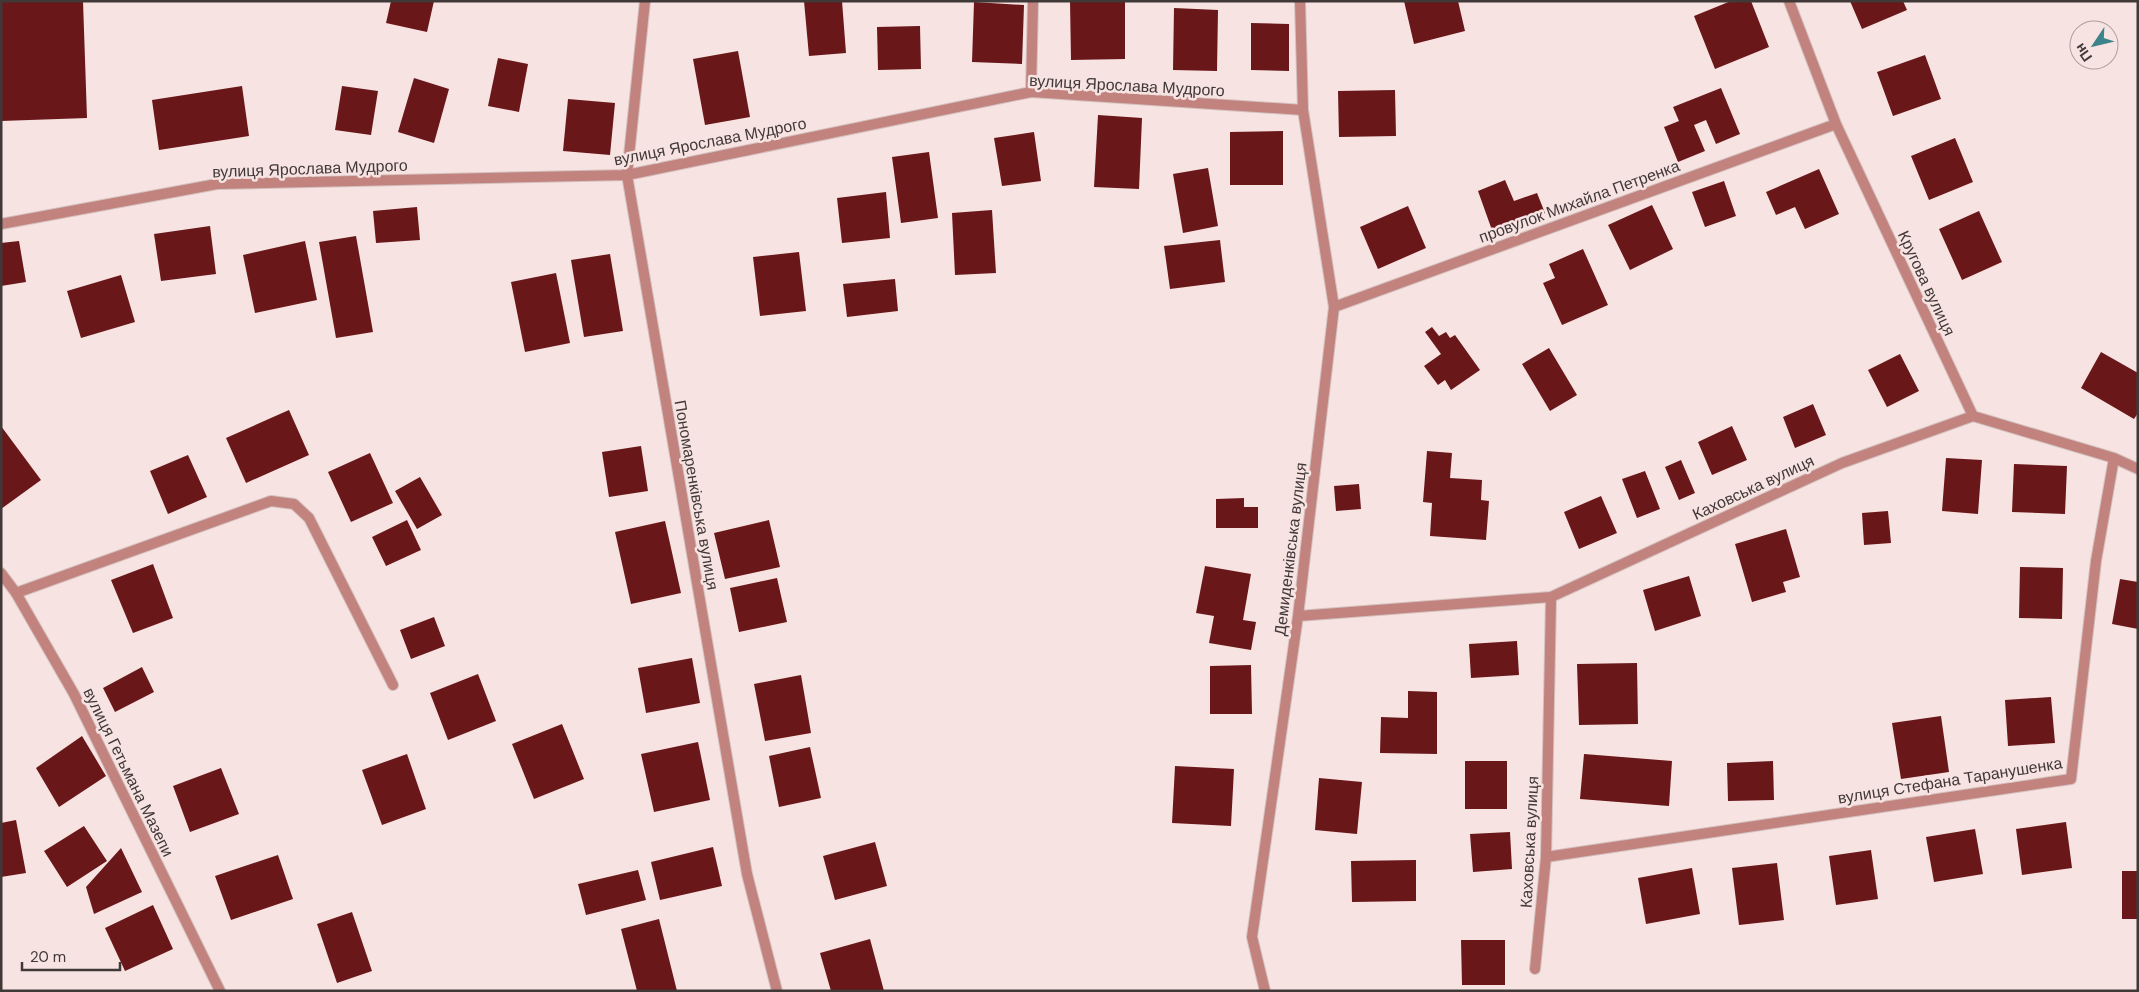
<svg xmlns="http://www.w3.org/2000/svg" width="2139" height="992" viewBox="0 0 2139 992" font-family="'DM Sans',sans-serif">
<style>
.building{fill:#6a171a}
.lines{fill:none;stroke-linecap:round;stroke-linejoin:round}
.lane-casing{stroke:#d3c1bf;stroke-width:12}
.street-casing{stroke:#d3c1bf;stroke-width:12}
.lane{stroke:#c2827e;stroke-width:10}
.street{stroke:#c2827e;stroke-width:10}
.labels{text-anchor:middle;stroke-width:5;stroke-linejoin:round;paint-order:stroke}
.street-label{font-size:16px;fill:#413938;stroke:#f7e3e1}
</style>
<rect width="100%" height="100%" fill="#f7e3e1"/>
<path class="building" d="M 1,1 L 83,1 L 87,118 L 1,121 Z
M 391,1 L 434,1 L 427,32 L 386,23 Z
M 804,1 L 842,1 L 846,53 L 809,56 Z
M 1070,1 L 1125,1 L 1125,59 L 1071,60 Z
M 1404,1 L 1458,1 L 1465,31 L 1414,44 Z
M 1731,1 L 1751,1 L 1769,47 L 1715,69 L 1694,16 Z
M 1850,1 L 1903,1 L 1907,10 L 1862,29 Z
M 974,2 L 1024,5 L 1022,64 L 972,62 Z
M 1174,8 L 1218,10 L 1217,71 L 1173,70 Z
M 1251,23 L 1289,24 L 1289,71 L 1251,70 Z
M 920,26 L 921,69 L 878,70 L 877,27 Z
M 738,51 L 750,117 L 705,125 L 693,59 Z
M 1925,55 L 1941,99 L 1893,116 L 1877,72 Z
M 498,58 L 528,64 L 519,112 L 488,106 Z
M 414,78 L 449,89 L 434,143 L 398,132 Z
M 242,86 L 249,136 L 159,150 L 152,100 Z
M 342,86 L 378,91 L 371,135 L 335,130 Z
M 1721,88 L 1740,134 L 1716,144 L 1706,120 L 1694,125 L 1705,151 L 1678,162 L 1664,127 L 1679,121 L 1673,107 Z
M 1395,90 L 1396,136 L 1339,137 L 1338,91 Z
M 568,99 L 615,103 L 610,155 L 563,151 Z
M 1098,115 L 1142,118 L 1139,189 L 1094,187 Z
M 1283,131 L 1283,185 L 1230,185 L 1230,132 Z
M 1034,132 L 1041,181 L 1002,186 L 994,138 Z
M 1955,138 L 1973,182 L 1929,200 L 1911,156 Z
M 929,152 L 938,218 L 901,223 L 892,157 Z
M 1208,168 L 1218,226 L 1183,233 L 1173,174 Z
M 1819,169 L 1839,214 L 1805,229 L 1795,207 L 1776,215 L 1766,192 Z
M 1505,180 L 1514,201 L 1537,193 L 1545,213 L 1493,233 L 1478,191 Z
M 1724,181 L 1736,216 L 1705,227 L 1692,192 Z
M 886,192 L 890,238 L 842,243 L 837,198 Z
M 1652,205 L 1673,249 L 1630,270 L 1608,225 Z
M 1408,206 L 1426,248 L 1378,269 L 1360,227 Z
M 417,207 L 420,240 L 376,243 L 373,211 Z
M 992,210 L 996,273 L 955,275 L 952,213 Z
M 1979,211 L 2002,262 L 1962,280 L 1939,229 Z
M 210,226 L 216,274 L 161,281 L 154,234 Z
M 356,236 L 373,332 L 336,338 L 319,242 Z
M 1220,240 L 1225,282 L 1170,289 L 1164,246 Z
M 19,241 L 26,282 L 1,286 L 1,243 Z
M 305,241 L 317,300 L 255,313 L 243,255 Z
M 1583,249 L 1608,305 L 1562,325 L 1543,283 L 1555,278 L 1549,264 Z
M 799,252 L 806,311 L 760,316 L 753,257 Z
M 610,254 L 623,331 L 584,337 L 571,260 Z
M 556,273 L 570,343 L 525,352 L 511,282 Z
M 121,275 L 135,322 L 81,338 L 67,291 Z
M 895,279 L 898,311 L 847,317 L 843,284 Z
M 1432,327 L 1439,336 L 1446,332 L 1450,338 L 1455,335 L 1480,370 L 1451,390 L 1445,380 L 1438,385 L 1424,366 L 1441,354 L 1425,332 Z
M 1549,348 L 1577,395 L 1550,411 L 1522,364 Z
M 2101,352 L 2138,373 L 2138,413 L 2134,419 L 2081,388 Z
M 1900,354 L 1919,391 L 1887,407 L 1868,370 Z
M 1813,404 L 1826,435 L 1795,448 L 1783,417 Z
M 289,410 L 309,455 L 246,483 L 226,438 Z
M 1,426 L 41,480 L 1,509 Z
M 1732,426 L 1747,460 L 1712,475 L 1698,442 Z
M 641,446 L 648,491 L 609,497 L 602,452 Z
M 1427,451 L 1452,453 L 1450,478 L 1482,480 L 1481,500 L 1489,501 L 1486,540 L 1430,536 L 1432,503 L 1423,502 Z
M 370,453 L 393,503 L 351,522 L 328,472 Z
M 188,455 L 207,497 L 168,514 L 150,471 Z
M 1946,458 L 1982,460 L 1978,514 L 1942,511 Z
M 1681,460 L 1695,493 L 1679,500 L 1665,467 Z
M 2014,464 L 2067,466 L 2065,514 L 2012,512 Z
M 1645,471 L 1660,509 L 1637,518 L 1622,479 Z
M 420,477 L 442,515 L 417,529 L 395,491 Z
M 1359,484 L 1361,509 L 1336,511 L 1334,486 Z
M 1601,496 L 1617,533 L 1579,549 L 1564,512 Z
M 1244,498 L 1244,507 L 1258,507 L 1258,528 L 1216,528 L 1216,499 Z
M 1888,511 L 1891,543 L 1864,545 L 1862,513 Z
M 407,520 L 421,550 L 386,566 L 372,537 Z
M 769,520 L 780,567 L 725,579 L 714,533 Z
M 665,521 L 681,593 L 631,604 L 615,532 Z
M 1786,529 L 1800,577 L 1783,582 L 1786,592 L 1752,602 L 1735,544 Z
M 153,564 L 173,618 L 133,633 L 111,580 Z
M 1205,566 L 1251,574 L 1243,620 L 1256,622 L 1251,650 L 1209,643 L 1214,616 L 1196,613 Z
M 2020,567 L 2063,568 L 2062,619 L 2019,618 Z
M 1689,576 L 1701,616 L 1655,631 L 1643,590 Z
M 777,578 L 787,622 L 739,632 L 730,588 Z
M 2120,579 L 2138,582 L 2138,629 L 2112,624 Z
M 434,617 L 445,646 L 411,659 L 400,630 Z
M 1517,641 L 1519,675 L 1471,678 L 1469,644 Z
M 692,658 L 700,703 L 646,713 L 638,668 Z
M 1637,663 L 1638,724 L 1579,725 L 1577,664 Z
M 1251,665 L 1252,714 L 1210,714 L 1210,666 Z
M 142,667 L 154,692 L 115,712 L 103,688 Z
M 478,674 L 496,721 L 448,740 L 430,693 Z
M 801,675 L 811,733 L 765,741 L 754,684 Z
M 1408,691 L 1437,692 L 1437,754 L 1380,753 L 1381,717 L 1408,718 Z
M 2051,697 L 2055,743 L 2008,746 L 2005,700 Z
M 1941,716 L 1949,772 L 1901,779 L 1892,723 Z
M 562,724 L 584,779 L 534,799 L 512,744 Z
M 82,736 L 106,776 L 59,807 L 36,768 Z
M 698,742 L 710,800 L 654,812 L 641,754 Z
M 810,747 L 821,798 L 779,807 L 769,756 Z
M 407,754 L 426,809 L 382,825 L 362,770 Z
M 1584,754 L 1672,761 L 1669,806 L 1580,799 Z
M 1465,761 L 1507,761 L 1507,809 L 1465,809 Z
M 1773,761 L 1774,800 L 1728,801 L 1727,763 Z
M 1175,766 L 1234,769 L 1231,826 L 1172,823 Z
M 221,768 L 239,814 L 190,832 L 173,786 Z
M 1319,778 L 1362,782 L 1357,834 L 1315,830 Z
M 16,820 L 26,873 L 1,877 L 1,823 Z
M 2066,822 L 2072,868 L 2022,875 L 2016,829 Z
M 84,826 L 107,861 L 67,887 L 44,851 Z
M 1975,829 L 1983,874 L 1934,882 L 1926,837 Z
M 1510,832 L 1512,869 L 1473,872 L 1470,834 Z
M 875,842 L 887,886 L 835,900 L 823,856 Z
M 713,847 L 722,886 L 660,900 L 651,862 Z
M 121,848 L 142,892 L 94,914 L 86,887 Z
M 1871,850 L 1878,899 L 1836,905 L 1829,856 Z
M 278,855 L 293,899 L 231,920 L 215,876 Z
M 1416,860 L 1416,901 L 1352,902 L 1351,861 Z
M 1777,863 L 1784,920 L 1739,925 L 1732,868 Z
M 1692,868 L 1700,914 L 1646,924 L 1638,878 Z
M 638,870 L 646,900 L 586,915 L 578,884 Z
M 2122,871 L 2138,871 L 2138,919 L 2122,919 Z
M 153,905 L 173,949 L 125,971 L 105,928 Z
M 352,912 L 372,971 L 337,983 L 317,924 Z
M 659,919 L 677,991 L 637,991 L 621,929 Z
M 870,939 L 884,991 L 831,991 L 820,953 Z
M 1461,940 L 1505,940 L 1505,985 L 1462,985 Z"/>
<g class="lines">
<g class="lane-casing">
<path id="lane" d="M 16,593 L 271,501 L 294,504 L 309,518 L 393,685"/>
</g>
<g class="street-casing">
<path id="street" d="M 645,1 L 627,175 L 747,874 L 777,991
M 1789,1 L 1836,124 L 1973,416 L 2114,458 L 2138,469
M 1031,92 L 1033,1
M 1,224 L 217,184 L 627,175 L 1031,92 L 1303,110
M 1334,307 L 1836,124
M 1,573 L 16,593 L 74,694 L 220,991
M 1298,616 L 1551,597 L 1842,463 L 1973,416
M 1546,857 L 2071,779 L 2096,561 L 2114,458
M 1535,969 L 1546,857 L 1551,597
M 1265,991 L 1252,937 L 1298,616 L 1334,307 L 1303,110 L 1300,1"/>
</g>
<use href="#lane" class="lane"/>
<use href="#street" class="street"/>
</g>
<g class="labels">
<g class="street-label">
<text transform="translate(1127 85) rotate(3)" y="6">вулиця Ярослава Мудрого</text>
<text transform="translate(710 141) rotate(-11)" y="6">вулиця Ярослава Мудрого</text>
<text transform="translate(310 168) rotate(-2)" y="6">вулиця Ярослава Мудрого</text>
<text transform="translate(1579 201) rotate(-20)" y="6">провулок Михайла Петренка</text>
<text transform="translate(1927 283) rotate(65)" y="6">Кругова вулиця</text>
<text transform="translate(1753 487) rotate(-25)" y="6">Каховська вулиця</text>
<text transform="translate(697 495) rotate(80)" y="6">Пономаренківська вулиця</text>
<text transform="translate(1290 549) rotate(-83)" y="6">Демиденківська вулиця</text>
<text transform="translate(129 772) rotate(64)" y="6">вулиця Гетьмана Мазепи</text>
<text transform="translate(1950 780) rotate(-9)" y="6">вулиця Стефана Таранушенка</text>
<text transform="translate(1529 842) rotate(-87)" y="6">Каховська вулиця</text>
</g>
</g>
<rect width="2139" height="992" fill="none" stroke="#413938" stroke-width="5"/>
<g transform="translate(2094 45) rotate(235)"><circle r="24" fill="#f7e3e1" stroke="#ae9f9d"/>
<path d="M0-4L9 19L0 12L-9 19Z" fill="#3c838a"/>
<text y="-8" font-size="14" font-weight="bold" text-anchor="middle" fill="#413938">Пн</text>
</g>
<path d="M22 962v8h98v-8" fill="none" stroke="#413938" stroke-width="2.5"/>
<text x="30" y="962" font-size="15" fill="#413938" stroke="#f7e3e1" stroke-width="4" paint-order="stroke">20 m</text>
</svg>
